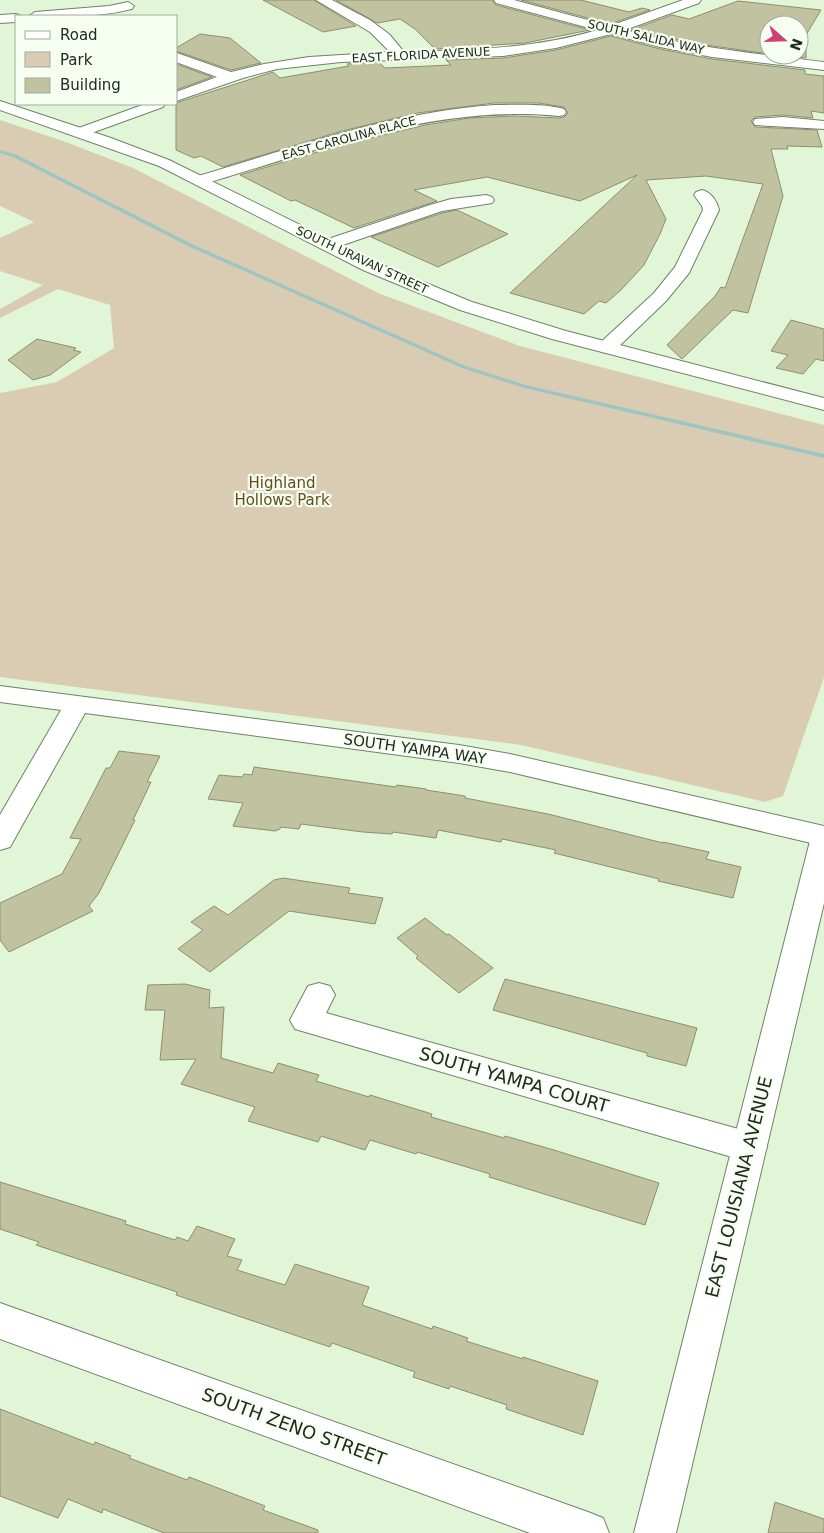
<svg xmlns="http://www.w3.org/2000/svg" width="824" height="1533" viewBox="0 0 824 1533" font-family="'DejaVu Sans',sans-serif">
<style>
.green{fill:#daccb3}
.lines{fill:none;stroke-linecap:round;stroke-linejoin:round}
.stream{fill:#9fc5c1;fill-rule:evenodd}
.building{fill:#c0c2a0;stroke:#8d8e6e}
.street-casing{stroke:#6f8266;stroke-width:2}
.secondary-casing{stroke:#6f8266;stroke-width:2}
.street{fill:#fff;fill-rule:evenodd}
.secondary{fill:#fff;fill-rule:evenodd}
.labels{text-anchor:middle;stroke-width:4.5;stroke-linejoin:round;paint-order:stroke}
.far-street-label{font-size:12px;fill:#222a1f;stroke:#f6fef2}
.park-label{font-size:15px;fill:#634c1c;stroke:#f6fef2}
.street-label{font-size:15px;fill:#222a1f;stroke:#f6fef2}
.near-street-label{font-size:18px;fill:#222a1f;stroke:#f6fef2}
</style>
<rect width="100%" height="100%" fill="#e1f6d7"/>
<path class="green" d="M 0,120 L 66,142 L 133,168 L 378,293 L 520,346 L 824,425 L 824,677 L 783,796 L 765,802 L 521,745 L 0,677 L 0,393 L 57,382 L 114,348 L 110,305 L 58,289 L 0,318 L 0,309 L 43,285 L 0,271 L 0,238 L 34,222 L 0,206 Z"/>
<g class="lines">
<path class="stream" d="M 0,150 L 17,155 L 194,245 L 466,366 L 526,385 L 824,454 L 824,458 L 524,388 L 462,368 L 190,247 L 13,157 L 0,153 Z"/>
</g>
<path class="building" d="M 263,0 L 314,0 L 356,26 L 323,32 Z
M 336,0 L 492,0 L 496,5 L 590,30 L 525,43 L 435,49 L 415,29 L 400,19 L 377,23 Z
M 521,0 L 581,0 L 629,12 L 642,8 L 650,10 L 610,24 Z
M 738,1 L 821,10 L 806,35 L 806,58 L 781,55 L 799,55 L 799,25 L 769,25 L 769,54 L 699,44 L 631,30 L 672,15 L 689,19 Z
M 200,34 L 230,38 L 261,63 L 231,70 L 176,51 L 176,48 Z
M 611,36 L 660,49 L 712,59 L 805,70 L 805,74 L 824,76 L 824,113 L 811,111 L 813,118 L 783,115 L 755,117 L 751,121 L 755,127 L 817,130 L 822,147 L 787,146 L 788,149 L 771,149 L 783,196 L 748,313 L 733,310 L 682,359 L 667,345 L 715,296 L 721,287 L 725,288 L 763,184 L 706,176 L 646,180 L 666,219 L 660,234 L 644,265 L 621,290 L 606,303 L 599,301 L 584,314 L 510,293 L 637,175 L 580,201 L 487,177 L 414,190 L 437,201 L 354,228 L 295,200 L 291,201 L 240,175 L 337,146 L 425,125 L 469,118 L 514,116 L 559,118 L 564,117 L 568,113 L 564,107 L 538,103 L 494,103 L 417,113 L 342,131 L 223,167 L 201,156 L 194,158 L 176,150 L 176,103 L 273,72 L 280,78 L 349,66 L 347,64 L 379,62 L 385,68 L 451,65 L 446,60 L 503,58 L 556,50 Z
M 176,64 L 212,77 L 176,90 Z
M 457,210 L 508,234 L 438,267 L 371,237 L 442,213 Z
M 791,320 L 824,329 L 824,361 L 816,359 L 803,374 L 776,368 L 788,355 L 771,351 Z
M 37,339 L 76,348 L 73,350 L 81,352 L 50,375 L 33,380 L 8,360 Z
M 119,751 L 160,756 L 147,782 L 151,782 L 133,820 L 135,820 L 99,893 L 89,906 L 93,911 L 9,952 L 0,940 L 0,903 L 62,874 L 81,839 L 70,838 L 106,768 L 110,768 Z
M 254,767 L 396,787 L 397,785 L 426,789 L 426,790 L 465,796 L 465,798 L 548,814 L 663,843 L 663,842 L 709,852 L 706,859 L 741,867 L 733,898 L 658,881 L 659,879 L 554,853 L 556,850 L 502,839 L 501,842 L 438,830 L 436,838 L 393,832 L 392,834 L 363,832 L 301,824 L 299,829 L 281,827 L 280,829 L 275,831 L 233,826 L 243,803 L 208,799 L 219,775 L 242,777 L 244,774 L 252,775 Z
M 283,878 L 350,888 L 348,893 L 383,898 L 375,924 L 289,911 L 210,972 L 178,949 L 203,930 L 191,922 L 214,906 L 228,915 L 274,880 Z
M 425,918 L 447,935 L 449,934 L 493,968 L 459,993 L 416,958 L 418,956 L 397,938 Z
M 505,979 L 697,1028 L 686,1066 L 647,1056 L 647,1053 L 493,1010 Z
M 185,984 L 210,990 L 209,1008 L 224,1007 L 221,1058 L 273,1073 L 278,1063 L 319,1075 L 316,1081 L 369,1097 L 370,1095 L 432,1114 L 431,1117 L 504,1138 L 505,1136 L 554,1150 L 659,1183 L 645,1225 L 489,1177 L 490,1174 L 417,1152 L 416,1154 L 370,1140 L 365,1150 L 321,1136 L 318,1142 L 248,1121 L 255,1107 L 181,1084 L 196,1059 L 160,1060 L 165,1010 L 145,1010 L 148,985 Z
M 0,1182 L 126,1221 L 125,1224 L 175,1240 L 177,1237 L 188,1241 L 197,1226 L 235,1239 L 227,1256 L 242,1260 L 237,1270 L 285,1285 L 295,1264 L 369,1287 L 362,1305 L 432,1329 L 433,1326 L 468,1338 L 466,1341 L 523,1359 L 523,1357 L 598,1381 L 583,1435 L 506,1409 L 507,1405 L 450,1386 L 449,1389 L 413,1377 L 415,1372 L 332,1343 L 330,1347 L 176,1295 L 177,1292 L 36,1245 L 39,1242 L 0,1229 Z
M 0,1409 L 94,1445 L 95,1442 L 131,1456 L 129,1458 L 187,1480 L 189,1477 L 265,1506 L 263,1510 L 318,1530 L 318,1533 L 164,1533 L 103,1509 L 102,1513 L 68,1499 L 58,1518 L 0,1496 Z
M 775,1502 L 824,1519 L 824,1533 L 768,1533 Z"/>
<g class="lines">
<g class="street-casing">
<path id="street" d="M 316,0 L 332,0 L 370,20 L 389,34 L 404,52 C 469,50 534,49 597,30 L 496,3 L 494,0 L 514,0 L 610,26 L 683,0 L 701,0 L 699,3 L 625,30 C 690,47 757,54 824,62 L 824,70 L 712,57 L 660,47 L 611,34 L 556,48 L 503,56 L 341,62 L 277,69 L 243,78 L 176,101 L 176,92 L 217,77 L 176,62 L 177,53 L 231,72 L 264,64 L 309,57 L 390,52 L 370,32 Z
M 128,2 L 134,6 L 132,9 C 99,17 63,18 29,16 L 35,12 L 109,6 Z
M 16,14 L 21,16 L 16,16 L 16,22 L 0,23 L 0,15 Z
M 145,104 L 165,104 L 163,107 L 86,135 L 76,135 L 74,132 L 76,129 Z
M 494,105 C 517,105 542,103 564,109 L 566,112 L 564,115 L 559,116 C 437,104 322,149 207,183 L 195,183 L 193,180 L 195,177 C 294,148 391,112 494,105 Z
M 783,117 L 824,121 L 824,129 L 755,125 L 753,122 L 755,119 Z
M 702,190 C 711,192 717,201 719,210 L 689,273 L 666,301 L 614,351 L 607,353 L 600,351 L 597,347 L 600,343 L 654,293 L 675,267 L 703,210 L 702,206 L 694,195 L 696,192 Z
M 486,195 L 492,197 L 494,200 L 492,203 L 442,211 L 328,250 L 322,249 L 319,245 L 322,241 L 430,205 L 451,199 Z
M 0,686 L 459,745 L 510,754 L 824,826 L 824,846 L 510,772 L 459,763 L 85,713 L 10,847 L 0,850 L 0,815 L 61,710 L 0,702 Z
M 319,983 L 330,986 L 335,995 L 326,1013 L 749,1132 L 761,1137 L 767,1147 L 761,1157 L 749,1162 L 295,1029 L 290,1020 L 308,986 Z
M 0,1303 L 588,1512 L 603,1518 L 609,1533 L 530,1533 L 0,1339 Z"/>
</g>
<g class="secondary-casing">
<path id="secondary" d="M 0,101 L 111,138 L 169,160 L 375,262 L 472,302 L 566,331 L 824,398 L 824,410 L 552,339 L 460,310 L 363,270 L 159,166 L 0,110 Z
M 824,831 L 824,903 L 676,1533 L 634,1533 L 810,841 L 814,834 Z"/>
</g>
<use href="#street" class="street"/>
<use href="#secondary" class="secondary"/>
</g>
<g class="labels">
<g class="far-street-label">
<text transform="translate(646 37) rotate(13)" y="4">SOUTH SALIDA WAY</text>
<text transform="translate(421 55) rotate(-3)" y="4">EAST FLORIDA AVENUE</text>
<text transform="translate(349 138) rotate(-15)" y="4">EAST CAROLINA PLACE</text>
<text transform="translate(362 260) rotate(25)" y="4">SOUTH URAVAN STREET</text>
</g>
<g class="park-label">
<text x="282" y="488">Highland<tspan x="282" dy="17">Hollows Park</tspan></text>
</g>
<g class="street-label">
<text transform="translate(415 749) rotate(8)" y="5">SOUTH YAMPA WAY</text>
</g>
<g class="near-street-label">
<text transform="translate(514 1080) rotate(16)" y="6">SOUTH YAMPA COURT</text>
<text transform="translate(739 1187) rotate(-76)" y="6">EAST LOUISIANA AVENUE</text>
<text transform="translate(294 1427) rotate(20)" y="6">SOUTH ZENO STREET</text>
</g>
</g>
<rect x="15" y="15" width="162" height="90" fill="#f6fef2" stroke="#a1a99e"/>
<rect x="25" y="31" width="25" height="8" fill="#ffffff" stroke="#a1a99e"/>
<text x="60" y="40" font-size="15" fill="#222a1f">Road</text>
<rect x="25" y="52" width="25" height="15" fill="#daccb3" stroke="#a1a99e"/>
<text x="60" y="65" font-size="15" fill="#222a1f">Park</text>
<rect x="25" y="78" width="25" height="15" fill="#c0c2a0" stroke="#a1a99e"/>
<text x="60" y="90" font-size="15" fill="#222a1f">Building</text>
<g transform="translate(784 40) rotate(110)"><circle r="24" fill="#f6fef2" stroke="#a1a99e"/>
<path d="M0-4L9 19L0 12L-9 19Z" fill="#ce4170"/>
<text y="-8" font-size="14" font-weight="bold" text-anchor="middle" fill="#222a1f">N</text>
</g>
</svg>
